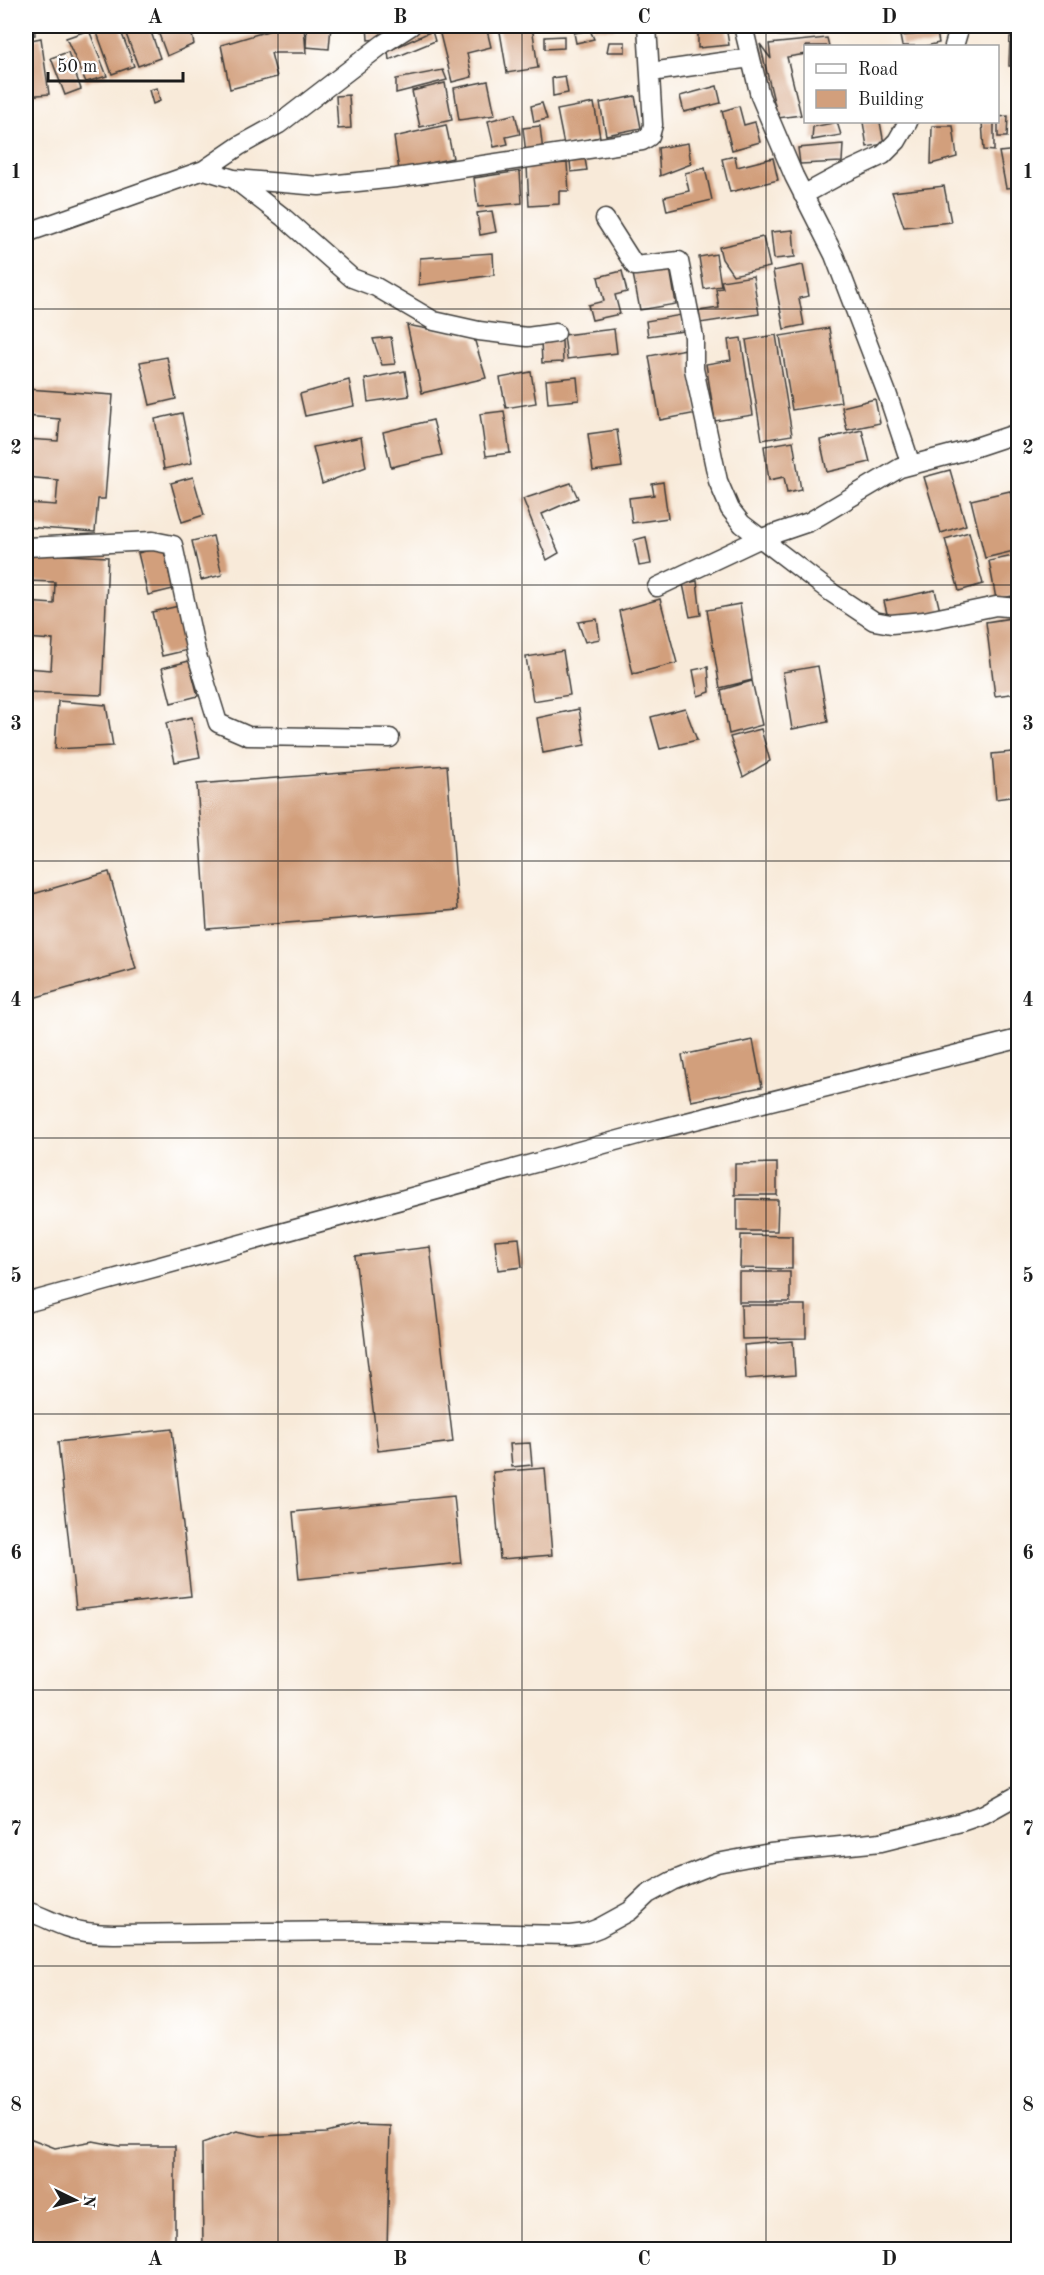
<svg xmlns="http://www.w3.org/2000/svg" width="1044" height="2275" viewBox="0 0 1044 2275" font-family="'Old Standard TT',serif">
<style>
.building{fill:#d29f7c}
.lines{fill:none;stroke-linecap:round;stroke-linejoin:round}
.minor-casing{stroke:#3d3b38;stroke-width:21}
.minor{stroke:#fff;stroke-width:18}
.grid{fill:none;stroke:#1c1c1c;stroke-width:1.5;stroke-opacity:0.55}
.neatline{fill:none;stroke:#1c1c1c;stroke-width:2}
.grid-label{font-size:20px;text-anchor:middle;font-weight:bold;fill:#1c1c1c}
</style>
<rect width="100%" height="100%" fill="#fff"/>
<filter id="ink" filterUnits="userSpaceOnUse"><feTurbulence type="fractalNoise" baseFrequency=".0167" numOctaves="2"/><feDisplacementMap in="SourceGraphic" scale="12" xChannelSelector="R" yChannelSelector="G"/><feConvolveMatrix kernelMatrix="1 2 1 2 8 2 1 2 1" color-interpolation-filters="sRGB"/></filter>
<filter id="wash" filterUnits="userSpaceOnUse"><feTurbulence type="fractalNoise" baseFrequency=".008" numOctaves="4" result="noise"/><feDisplacementMap in="SourceGraphic" scale="24" xChannelSelector="R" yChannelSelector="G"/><feGaussianBlur stdDeviation="1.35" result="paint"/><feColorMatrix in="noise" values="0 0 0 0 0 0 0 0 0 0 0 0 0 0 0 0 0 1.4 0 .05"/><feComposite in="paint" operator="in"/></filter>
<g filter="url(#wash)">
<rect width="100%" height="100%" fill="#f8ead9"/>
<g id="blocks">
<path class="building" d="M 26,26 L 34,26 L 35,35 L 26,36 Z
M 109,26 L 119,26 L 134,66 L 112,74 L 96,30 Z
M 123,26 L 149,26 L 160,58 L 138,66 Z
M 156,26 L 190,26 L 194,44 L 167,56 Z
M 267,26 L 304,26 L 306,53 L 271,53 L 277,77 L 230,89 L 221,45 L 268,31 Z
M 307,26 L 331,26 L 329,49 L 306,47 Z
M 367,26 L 387,26 L 388,38 L 368,40 Z
M 438,26 L 486,26 L 491,47 L 467,53 L 472,77 L 452,82 Z
M 499,26 L 532,26 L 538,68 L 507,73 Z
M 594,26 L 614,26 L 614,29 L 593,28 Z
M 698,26 L 726,26 L 729,45 L 698,48 Z
M 89,30 L 107,76 L 86,82 L 66,38 Z
M 590,30 L 594,39 L 576,43 L 574,33 Z
M 432,31 L 435,41 L 389,60 L 388,51 Z
M 937,32 L 939,43 L 926,46 L 902,46 L 900,36 Z
M 564,36 L 564,48 L 545,49 L 545,37 Z
M 1010,37 L 1018,37 L 1018,66 L 1009,66 Z
M 41,38 L 49,94 L 26,96 L 26,41 Z
M 827,38 L 829,46 L 806,46 L 806,54 L 787,57 L 801,115 L 778,118 L 760,44 L 771,59 L 769,44 Z
M 609,42 L 625,42 L 625,52 L 607,52 Z
M 68,52 L 81,89 L 65,95 L 51,58 Z
M 443,70 L 447,80 L 396,93 L 396,79 Z
M 565,76 L 568,93 L 553,96 L 552,78 Z
M 488,81 L 495,115 L 459,120 L 454,88 Z
M 445,83 L 452,120 L 420,127 L 412,91 Z
M 717,86 L 721,103 L 684,112 L 680,96 Z
M 157,88 L 160,101 L 153,104 L 149,90 Z
M 349,95 L 351,128 L 338,129 L 336,96 Z
M 635,96 L 641,128 L 606,135 L 600,103 Z
M 542,103 L 547,119 L 534,122 L 531,106 Z
M 594,103 L 600,137 L 564,145 L 557,110 Z
M 739,106 L 744,125 L 755,122 L 760,142 L 732,150 L 722,111 Z
M 515,114 L 520,134 L 506,137 L 508,144 L 494,147 L 488,121 Z
M 1008,116 L 1007,137 L 998,137 L 998,117 Z
M 837,122 L 841,135 L 812,140 L 813,127 Z
M 863,122 L 880,122 L 884,144 L 867,147 Z
M 982,122 L 994,122 L 994,151 L 984,150 Z
M 446,125 L 453,158 L 399,170 L 394,137 Z
M 540,126 L 543,152 L 526,154 L 523,128 Z
M 932,126 L 953,126 L 957,157 L 931,164 Z
M 688,143 L 691,164 L 660,176 L 658,148 Z
M 843,144 L 842,162 L 800,164 L 798,148 Z
M 1018,150 L 1018,187 L 1006,188 L 999,152 Z
M 735,156 L 737,167 L 773,158 L 778,180 L 730,192 L 722,159 Z
M 585,159 L 587,170 L 571,172 L 570,161 Z
M 567,163 L 569,191 L 559,191 L 559,204 L 529,206 L 527,166 Z
M 705,168 L 712,200 L 667,211 L 664,197 L 689,191 L 685,173 Z
M 520,171 L 522,203 L 478,207 L 474,178 Z
M 944,186 L 951,222 L 904,227 L 892,192 Z
M 492,211 L 496,232 L 480,235 L 477,213 Z
M 793,230 L 795,257 L 774,259 L 771,232 Z
M 763,237 L 770,267 L 733,275 L 722,259 L 719,247 Z
M 493,253 L 494,275 L 419,285 L 420,258 Z
M 716,254 L 721,286 L 704,289 L 699,257 Z
M 803,265 L 809,296 L 799,298 L 804,325 L 784,329 L 773,271 Z
M 670,268 L 676,304 L 640,310 L 633,274 Z
M 622,271 L 627,292 L 615,295 L 620,314 L 592,320 L 588,305 L 604,301 L 598,277 Z
M 753,276 L 759,314 L 700,323 L 699,311 L 719,308 L 716,289 L 723,288 L 721,281 Z
M 681,315 L 683,331 L 648,336 L 646,321 Z
M 407,325 L 474,338 L 486,378 L 422,393 Z
M 829,328 L 841,402 L 792,410 L 780,336 Z
M 614,329 L 617,353 L 567,359 L 564,335 Z
M 776,335 L 792,435 L 762,440 L 746,340 Z
M 391,337 L 395,364 L 382,365 L 373,339 Z
M 741,338 L 753,415 L 715,421 L 706,364 L 731,360 L 728,340 Z
M 541,341 L 562,341 L 563,362 L 542,363 Z
M 686,349 L 697,413 L 660,420 L 649,356 Z
M 167,357 L 176,399 L 150,405 L 140,362 Z
M 405,371 L 409,396 L 368,402 L 365,379 Z
M 531,372 L 536,403 L 506,408 L 500,378 Z
M 577,377 L 579,400 L 548,403 L 546,380 Z
M 349,380 L 354,406 L 305,416 L 300,394 Z
M 27,389 L 113,395 L 105,499 L 98,499 L 95,532 L 26,527 L 26,503 L 56,505 L 58,480 L 26,477 L 26,439 L 58,441 L 60,419 L 26,416 Z
M 875,399 L 880,423 L 847,430 L 842,407 Z
M 504,411 L 510,453 L 486,456 L 480,414 Z
M 182,413 L 192,463 L 164,469 L 155,419 Z
M 433,420 L 442,455 L 391,467 L 383,432 Z
M 617,430 L 622,467 L 593,471 L 588,434 Z
M 862,430 L 870,462 L 827,472 L 820,440 Z
M 361,437 L 366,467 L 322,484 L 313,447 Z
M 793,441 L 801,490 L 787,493 L 784,477 L 769,480 L 764,446 Z
M 950,470 L 966,525 L 941,533 L 924,477 Z
M 193,477 L 204,515 L 182,522 L 171,483 Z
M 663,482 L 668,518 L 632,523 L 629,498 L 654,495 L 652,484 Z
M 571,483 L 578,498 L 542,514 L 559,553 L 547,560 L 523,499 Z
M 1010,491 L 1018,527 L 1018,550 L 985,558 L 971,500 Z
M 969,532 L 983,584 L 959,591 L 945,539 Z
M 213,536 L 222,575 L 201,580 L 192,541 Z
M 646,537 L 651,564 L 639,566 L 634,540 Z
M 163,547 L 173,589 L 148,595 L 138,553 Z
M 26,553 L 108,557 L 102,695 L 26,692 L 26,668 L 51,670 L 53,640 L 26,638 L 26,602 L 54,604 L 55,582 L 26,581 Z
M 1018,555 L 1018,595 L 996,599 L 989,561 Z
M 697,581 L 701,615 L 690,617 L 683,584 Z
M 935,590 L 940,611 L 889,622 L 884,601 Z
M 660,599 L 677,663 L 633,674 L 619,611 Z
M 740,604 L 752,680 L 720,688 L 707,610 Z
M 179,606 L 188,650 L 162,656 L 152,612 Z
M 1018,617 L 1018,693 L 995,696 L 986,622 Z
M 597,619 L 600,639 L 585,642 L 578,622 Z
M 563,651 L 570,695 L 533,701 L 526,657 Z
M 189,661 L 198,696 L 171,703 L 162,668 Z
M 818,666 L 828,722 L 792,729 L 783,672 Z
M 708,667 L 710,692 L 698,696 L 693,670 Z
M 752,681 L 762,725 L 729,734 L 721,690 Z
M 58,701 L 106,705 L 113,746 L 55,749 Z
M 685,708 L 697,740 L 660,749 L 651,717 Z
M 579,709 L 585,745 L 543,753 L 537,718 Z
M 192,717 L 200,757 L 175,762 L 166,723 Z
M 761,729 L 770,761 L 743,777 L 730,737 Z
M 1012,752 L 1016,796 L 996,799 L 992,754 Z
M 447,765 L 458,910 L 207,929 L 197,784 Z
M 109,872 L 136,969 L 26,1000 L 26,896 Z
M 753,1040 L 762,1087 L 691,1101 L 682,1055 Z
M 777,1163 L 777,1195 L 735,1195 L 735,1164 Z
M 737,1199 L 778,1200 L 777,1231 L 737,1231 Z
M 741,1235 L 792,1236 L 792,1269 L 740,1268 Z
M 519,1238 L 522,1267 L 498,1270 L 495,1240 Z
M 430,1247 L 453,1442 L 378,1451 L 355,1256 Z
M 739,1272 L 790,1272 L 790,1302 L 739,1302 Z
M 741,1305 L 806,1305 L 806,1338 L 742,1339 Z
M 793,1341 L 795,1375 L 746,1379 L 744,1345 Z
M 172,1429 L 191,1596 L 76,1609 L 58,1442 Z
M 530,1443 L 532,1465 L 512,1467 L 510,1444 Z
M 545,1468 L 552,1555 L 500,1559 L 493,1472 Z
M 454,1496 L 461,1563 L 299,1579 L 293,1512 Z
M 357,2125 L 390,2126 L 387,2250 L 203,2250 L 202,2143 L 237,2131 L 261,2136 L 327,2133 Z
M 32,2139 L 55,2148 L 93,2141 L 119,2146 L 175,2146 L 175,2250 L 26,2250 L 26,2141 Z"/>
</g>
</g>
<g filter="url(#ink)">
<use href="#blocks" fill-opacity="0" stroke="#3d3b38" stroke-width="1.5"/>
<g class="lines">
<g class="minor-casing">
<path id="minor" d="M 743,26 L 760,96 L 794,176 L 834,255 L 888,396 L 911,465
M 780,26 L 794,26
M 954,46 L 960,26
M 651,72 L 750,58
M 204,170 L 234,179 L 283,217 L 352,278 L 376,287 L 434,321 L 479,331 L 527,337 L 556,333
M 234,179 L 319,186 L 396,178 L 642,141 L 650,136 L 653,125 L 647,26
M 803,195 L 838,176 L 883,155 L 897,141 L 908,122
M 605,219 L 635,266 L 679,261 L 694,337 L 694,369 L 718,481 L 730,509 L 742,524 L 832,593 L 874,621 L 891,624 L 924,621 L 996,606 L 1018,608
M 26,233 L 204,170 L 239,146 L 279,124 L 383,44 L 411,26
M 26,547 L 153,541 L 173,545 L 196,652 L 218,723 L 248,736 L 390,738
M 657,587 L 759,539 L 809,522 L 900,468 L 964,451 L 1018,433
M 26,1303 L 659,1129 L 1018,1039
M 26,1911 C 40,1915 52,1922 66,1927 C 82,1933 97,1934 114,1934 L 356,1931 L 570,1935 L 586,1933 L 599,1928 L 630,1911 L 648,1894 L 672,1881 L 717,1863 L 770,1853 L 881,1842 L 961,1822 L 984,1814 L 1018,1795"/>
</g>
<use href="#minor" class="minor"/>
</g>
</g>
<path class="grid" d="M 278,26 L 278,2250M 522,26 L 522,2250M 766,26 L 766,2250M 26,309 L 1018,309M 26,585 L 1018,585M 26,861 L 1018,861M 26,1138 L 1018,1138M 26,1414 L 1018,1414M 26,1690 L 1018,1690M 26,1966 L 1018,1966"/>
<rect width="1044" height="2275" fill="none" stroke="#fff" stroke-width="66"/>
<rect x="804" y="45" width="195" height="78" fill="#ffffff" stroke="#a4a4a4" stroke-width="1.5"/>
<rect x="816" y="64" width="30" height="9" fill="#ffffff" stroke="#a4a4a4" stroke-width="1.5"/>
<text x="858" y="75" font-size="18" fill="#1c1c1c">Road</text>
<rect x="816" y="90" width="30" height="18" fill="#d29f7c" stroke="#a4a4a4" stroke-width="1.5"/>
<text x="858" y="105" font-size="18" fill="#1c1c1c">Building</text>
<g transform="translate(75 2200) rotate(95)" stroke="#ffffff" stroke-width="4.5" paint-order="stroke">
<path d="M0-4.5L10 22L0 15L-10 22Z" fill="#1c1c1c"/>
<text y="-9" font-size="16" font-weight="bold" text-anchor="middle" fill="#1c1c1c">N</text>
</g>
<path d="M48 72v9h135v-9" fill="none" stroke="#1c1c1c" stroke-width="3"/>
<text x="57" y="72" font-size="18" fill="#1c1c1c" stroke="#ffffff" stroke-width="4.5" paint-order="stroke">50 m</text>
<rect x="33" y="33" width="978" height="2209" class="neatline"/>
<g class="grid-label">
<text x="155" y="23">A</text>
<text x="400" y="23">B</text>
<text x="644" y="23">C</text>
<text x="889" y="23">D</text>
<text x="16" y="178">1</text>
<text x="1028" y="178">1</text>
<text x="16" y="454">2</text>
<text x="1028" y="454">2</text>
<text x="16" y="730">3</text>
<text x="1028" y="730">3</text>
<text x="16" y="1006">4</text>
<text x="1028" y="1006">4</text>
<text x="16" y="1282">5</text>
<text x="1028" y="1282">5</text>
<text x="16" y="1559">6</text>
<text x="1028" y="1559">6</text>
<text x="16" y="1835">7</text>
<text x="1028" y="1835">7</text>
<text x="16" y="2111">8</text>
<text x="1028" y="2111">8</text>
<text x="155" y="2265">A</text>
<text x="400" y="2265">B</text>
<text x="644" y="2265">C</text>
<text x="889" y="2265">D</text>
</g>
</svg>
